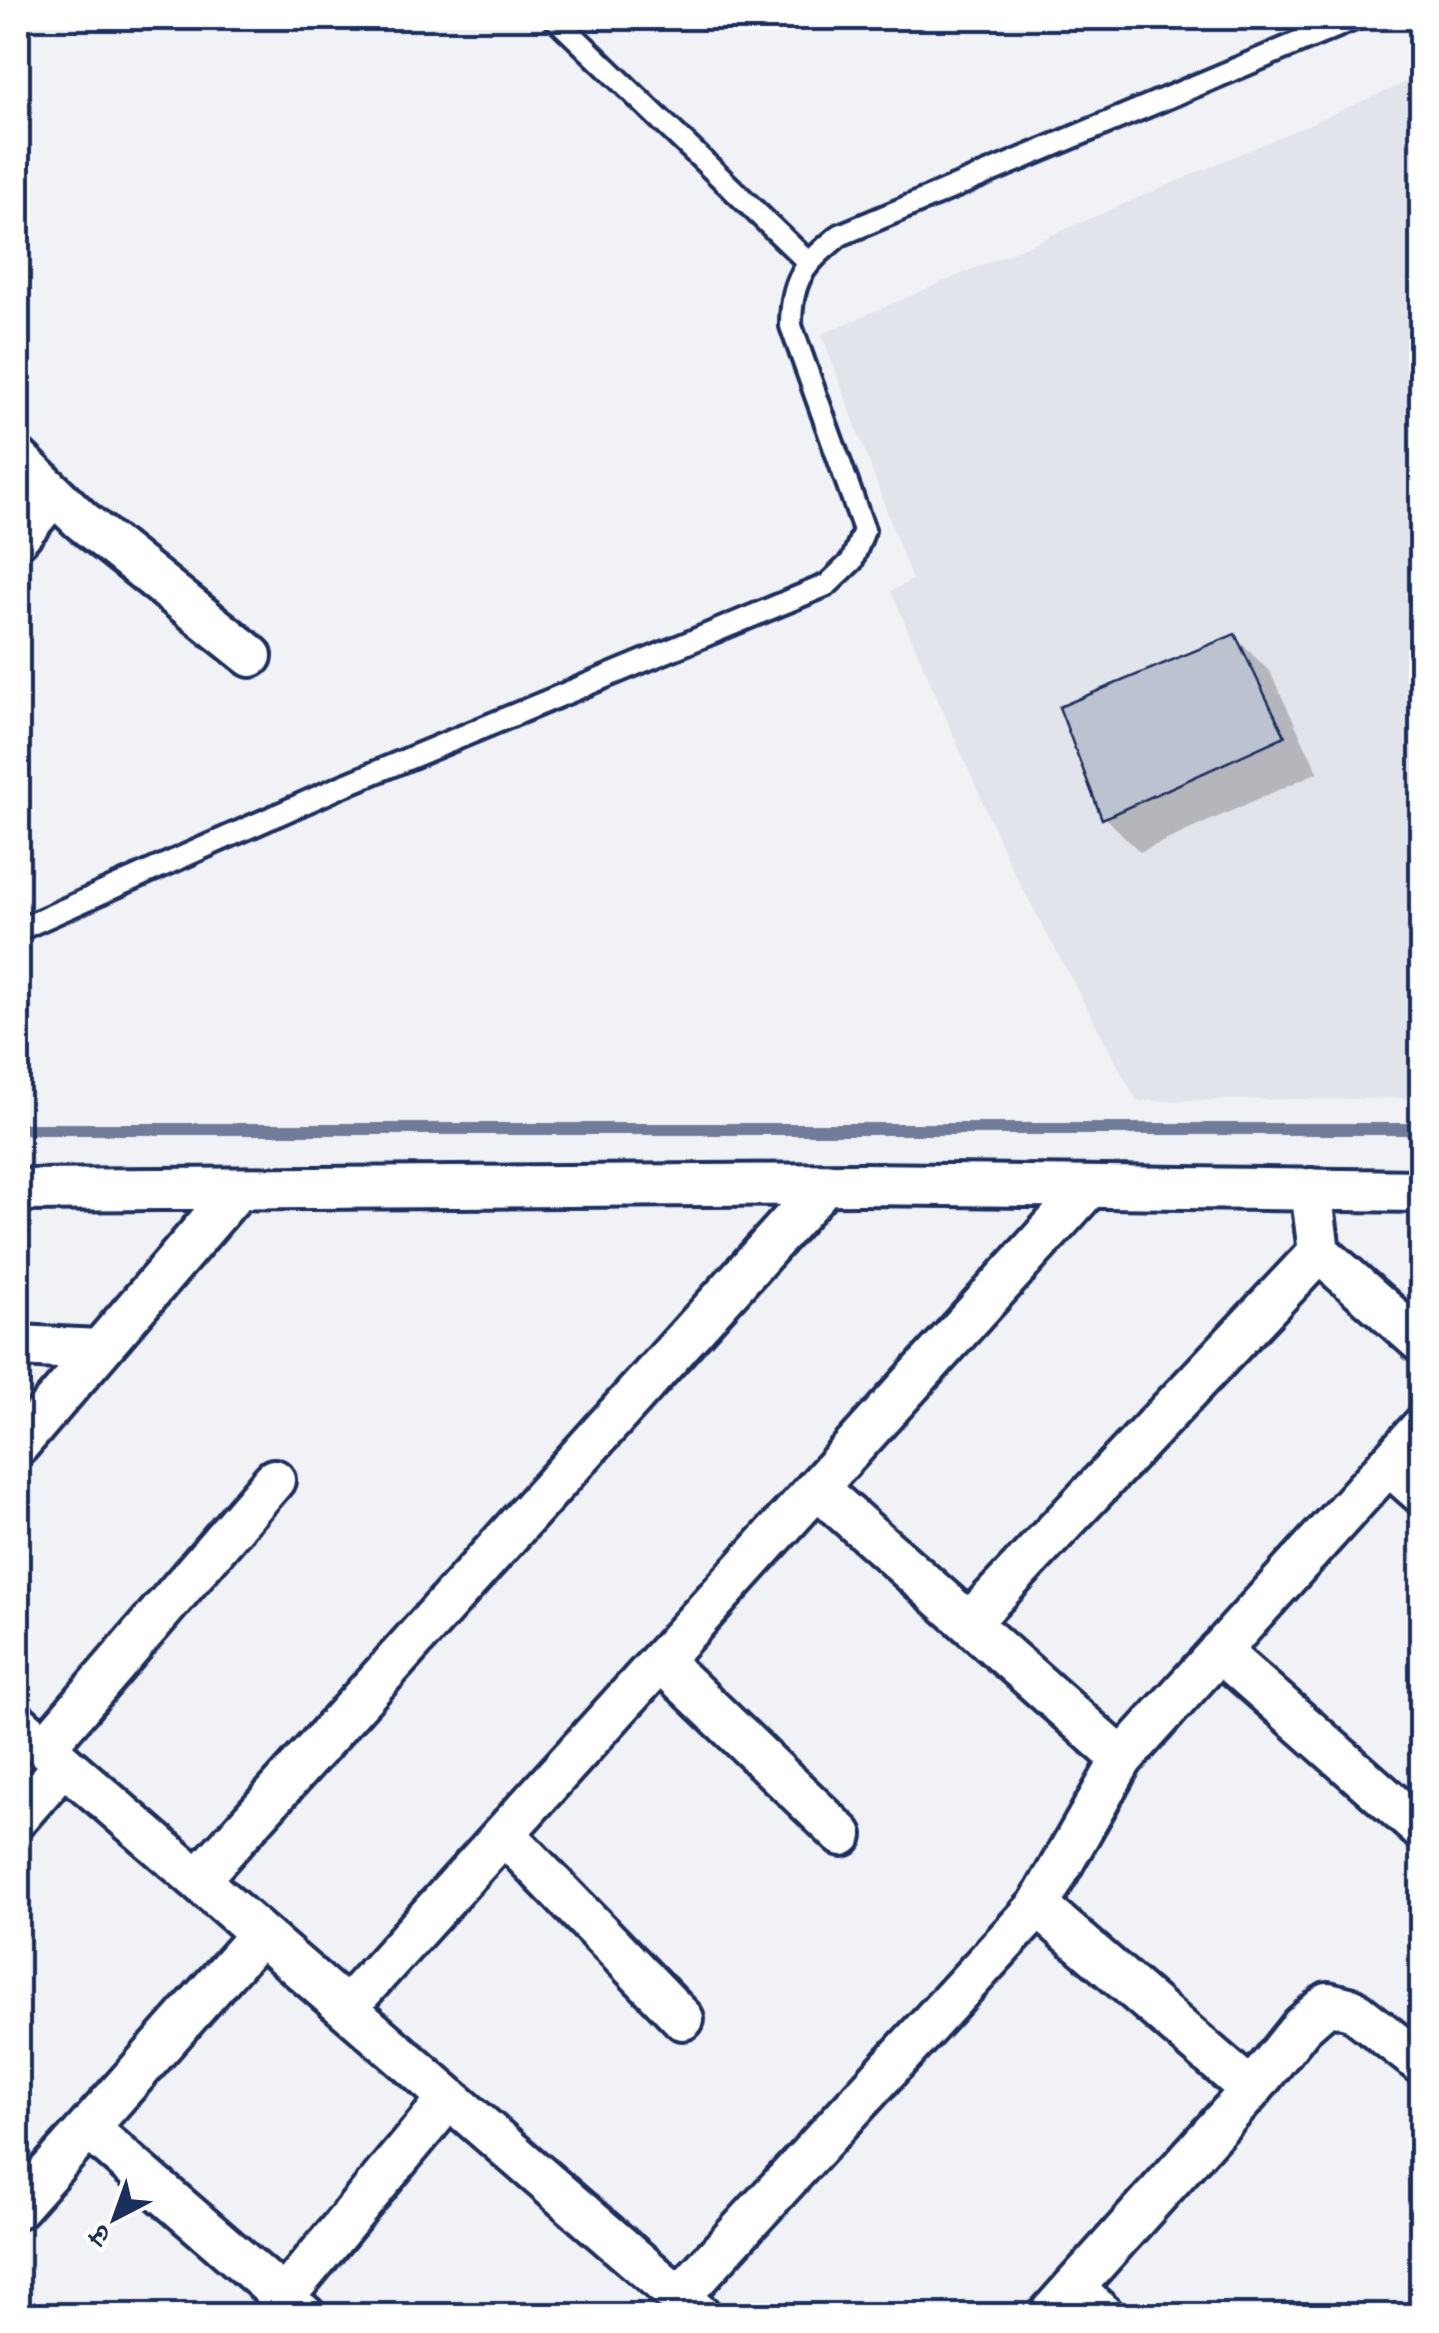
<svg xmlns="http://www.w3.org/2000/svg" width="1439" height="2333" viewBox="0 0 1439 2333" font-family="Dekko,'Playpen Sans Deva',sans-serif">
<style>
.built{fill:#e1e4ea}
.shadow{fill:#0003}
.lines{fill:none;stroke-linecap:round;stroke-linejoin:round}
.stream{stroke:#707c9a;stroke-width:12}
.building{fill:#bcc2d0;stroke:#1b2f5e;stroke-width:2.5}
.service-casing{stroke:#1b2f5e;stroke-width:28}
.minor-casing{stroke:#1b2f5e;stroke-width:48}
.service{stroke:#fff;stroke-width:20}
.minor{stroke:#fff;stroke-width:40}
</style>
<rect width="100%" height="100%" fill="#f1f2f5"/>
<filter id="ink" filterUnits="userSpaceOnUse"><feTurbulence type="fractalNoise" baseFrequency=".01" numOctaves="2"/><feDisplacementMap in="SourceGraphic" scale="20" xChannelSelector="R" yChannelSelector="G"/><feConvolveMatrix kernelMatrix="1 2 1 2 8 2 1 2 1" color-interpolation-filters="sRGB"/></filter>
<g filter="url(#ink)">
<path class="built" d="M 1421,76 L 1421,1098 L 1137,1101 L 1009,863 L 891,591 L 912,580 L 822,334 Z"/>
<path class="shadow" d="M 1235,637 L 1270,672 L 1318,772 L 1140,852 L 1105,817 Z"/>
<g class="lines">
<path class="stream" d="M 18,1129 L 1422,1129"/>
</g>
<path class="building" d="M 1235,634 L 1285,736 L 1102,819 L 1059,707 Z"/>
<g class="lines">
<g class="service-casing">
<path id="service" d="M 555,18 L 808,262
M 18,930 L 340,787 L 827,585 L 852,561 L 864,530 L 791,326 C 791,278 804,265 840,235 L 1357,18"/>
</g>
<g class="minor-casing">
<path id="minor" d="M 18,459 L 81,520 L 251,656
M 18,537 L 54,494
M 18,1190 L 862,1184 L 1422,1191
M 1319,1252 L 1422,1343
M 18,1346 L 99,1350
M 18,1445 L 237,1190
M 1388,1464 L 1422,1494
M 817,1488 L 1122,1759
M 969,1623 L 1319,1252 L 1311,1189
M 1219,1651 L 1422,1830
M 661,1661 L 842,1835
M 18,1724 L 701,2316
M 45,1747 L 274,1480
M 18,1817 L 64,1764
M 504,1834 L 683,2019
M 198,1880 L 824,1185
M 1038,1906 L 1122,1759 L 1422,1427
M 346,2008 L 1089,1187
M 88,2128 L 305,2316
M 18,2207 L 260,1934
M 1073,2288 L 1104,2316
M 284,2297 L 449,2098
M 679,2297 L 1038,1906 L 1251,2090
M 1048,2316 L 1251,2090 L 1302,2026 L 1328,2003 L 1352,2009 L 1422,2064"/>
</g>
<use href="#service" class="service"/>
<use href="#minor" class="minor"/>
</g>
</g>
<rect width="1439" height="2333" fill="none" stroke="#fff" stroke-width="60"/>
<rect x="30" y="30" width="1379" height="2273" fill="none" stroke="#1b2f5e" stroke-width="4" filter="url(#ink)"/>
<g transform="translate(115 2218) rotate(221)" stroke="#ffffff" stroke-width="8" paint-order="stroke">
<path d="M0-8L18 38L0 25L-18 38Z" fill="#1b2f5e"/>
<text y="-15" font-size="28" font-weight="bold" text-anchor="middle" fill="#1b2f5e">उ</text>
</g>
</svg>
